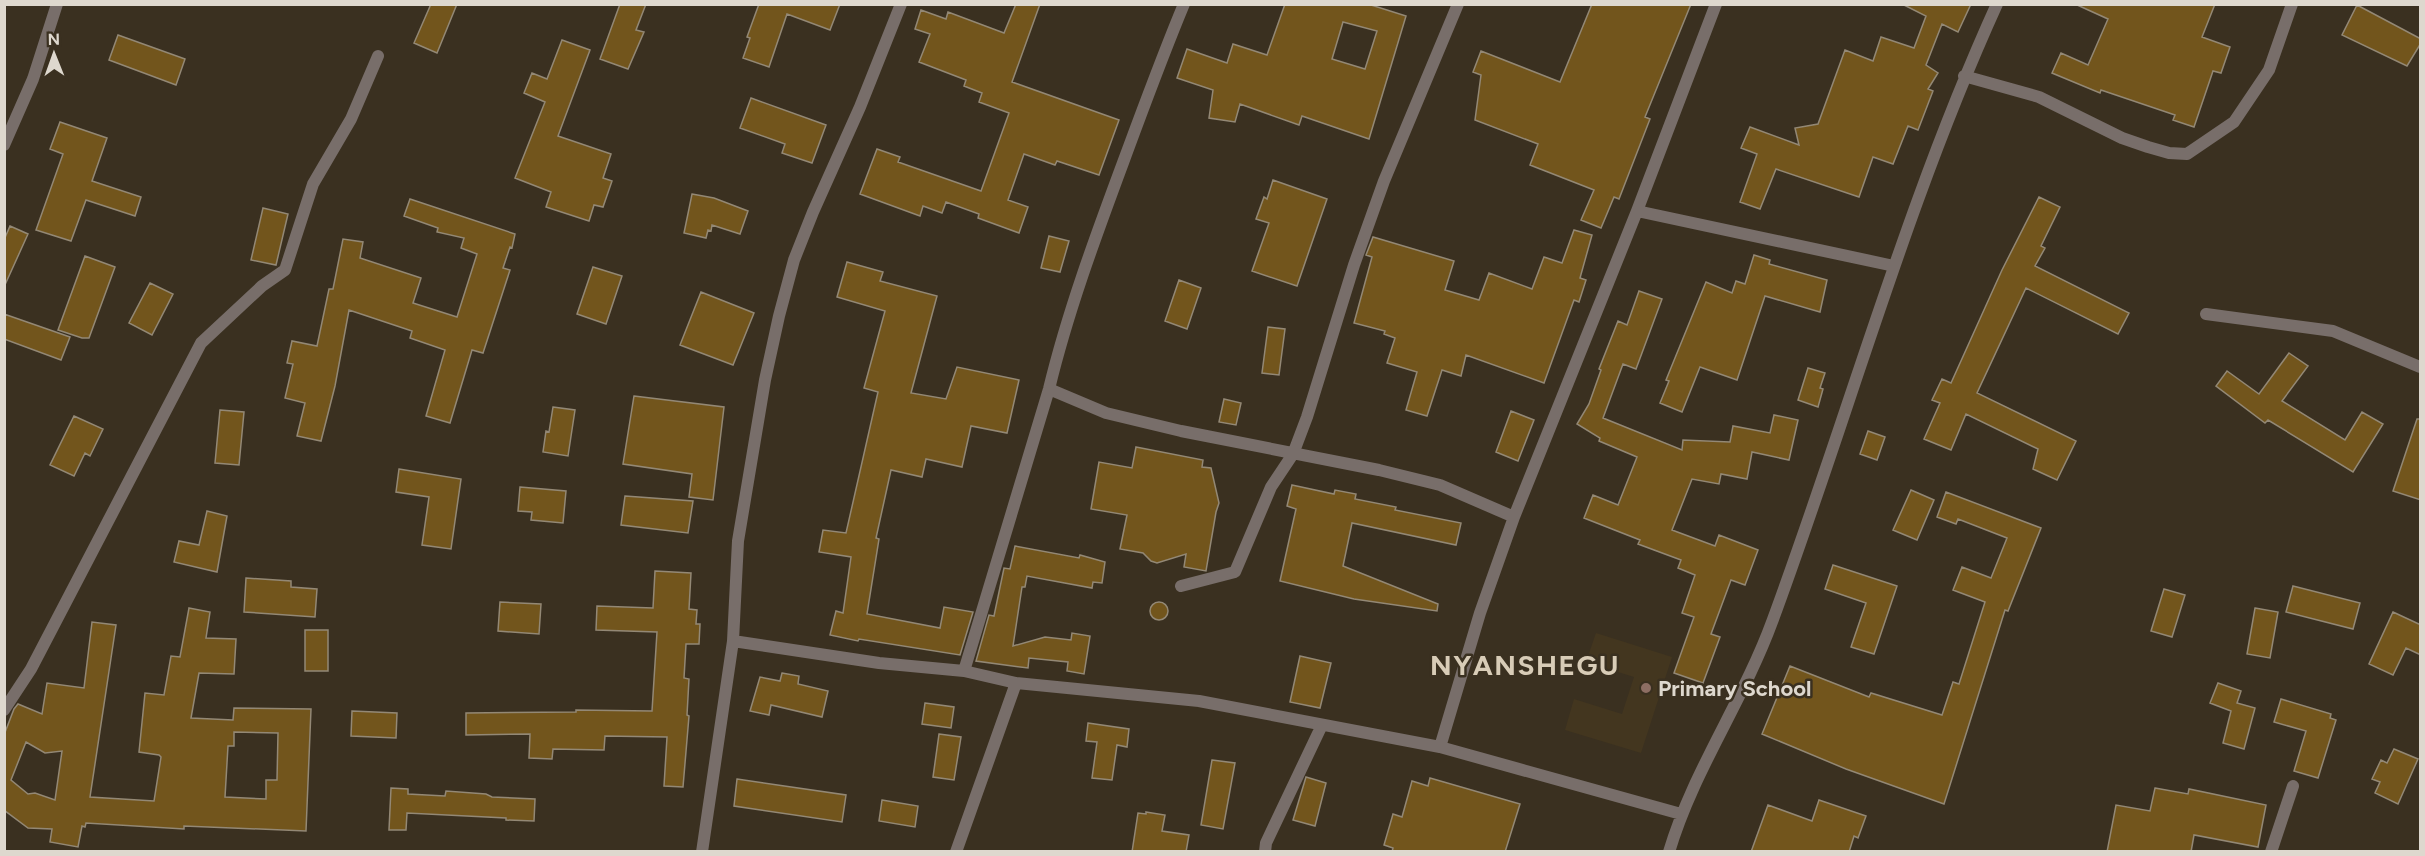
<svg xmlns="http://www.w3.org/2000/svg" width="2425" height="856" viewBox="0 0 2425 856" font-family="Figtree,sans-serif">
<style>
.built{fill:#43361f}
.building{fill:#72551c;stroke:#938875;stroke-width:1.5;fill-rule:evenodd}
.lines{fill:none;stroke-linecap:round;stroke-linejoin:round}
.minor{stroke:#786e6a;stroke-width:12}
.tertiary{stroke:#786e6a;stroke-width:12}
.education-dot{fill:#8d6e63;stroke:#3a3020;stroke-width:2}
.labels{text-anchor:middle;stroke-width:5;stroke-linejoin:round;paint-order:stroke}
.poi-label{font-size:22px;font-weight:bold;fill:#ded8ce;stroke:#3a3020;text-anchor:start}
.district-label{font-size:28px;font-weight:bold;letter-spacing:1.5px;fill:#d8ccb7;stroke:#3a3020}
</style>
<rect width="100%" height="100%" fill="#3a3020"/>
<path class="built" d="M 1596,633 L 1672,657 L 1641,753 L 1565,730 L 1574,699 L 1622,714 L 1634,677 L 1586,662 Z"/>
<path class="building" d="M 431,4 L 457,4 L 437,53 L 414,43 Z
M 620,4 L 646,4 L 636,30 L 644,32 L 628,69 L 600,59 Z
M 759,4 L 840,4 L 830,30 L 787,14 L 769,67 L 743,58 L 750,38 L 747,37 Z
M 1016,4 L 1040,4 L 1012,82 L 1119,120 L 1099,175 L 1057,161 L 1055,165 L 1024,154 L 1008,200 L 1028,207 L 1019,233 L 978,218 L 979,214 L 946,202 L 942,213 L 923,206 L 920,216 L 860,194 L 877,149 L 900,157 L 898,162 L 981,191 L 1009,113 L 979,102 L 982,93 L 964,86 L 966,80 L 919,62 L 930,34 L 915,29 L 921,10 L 946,19 L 948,12 L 1004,33 Z
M 1285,4 L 1368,4 L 1406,16 L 1369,139 L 1302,116 L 1299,125 L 1240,104 L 1235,122 L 1209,118 L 1213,90 L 1177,78 L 1187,49 L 1227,63 L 1233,44 L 1267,55 ZM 1343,22 L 1377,31 L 1365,69 L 1332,59 Z
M 1592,4 L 1691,4 L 1645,117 L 1650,119 L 1619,199 L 1614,197 L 1601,228 L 1581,220 L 1594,190 L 1530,165 L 1538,144 L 1475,120 L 1481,75 L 1473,72 L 1481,51 L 1560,82 Z
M 1902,4 L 1971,4 L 1958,32 L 1942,24 L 1926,65 L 1938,73 L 1928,89 L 1933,91 L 1918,130 L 1908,126 L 1893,164 L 1873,157 L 1859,197 L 1776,169 L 1760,209 L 1740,202 L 1757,154 L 1741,148 L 1750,127 L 1799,145 L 1795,128 L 1818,124 L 1845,50 L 1873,61 L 1881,37 L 1914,48 L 1926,16 Z
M 2075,4 L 2215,4 L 2202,37 L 2230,47 L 2221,73 L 2213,71 L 2194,127 L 2173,120 L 2175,115 L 2101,90 L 2100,93 L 2052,73 L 2061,53 L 2088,65 L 2108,19 Z
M 2357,5 L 2421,39 L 2421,43 L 2407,66 L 2342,35 Z
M 118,35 L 185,59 L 176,85 L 109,60 Z
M 562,40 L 590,50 L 558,136 L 611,154 L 603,178 L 612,181 L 603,207 L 594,205 L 589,221 L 546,207 L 551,192 L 515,178 L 545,102 L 524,93 L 532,73 L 547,79 Z
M 751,98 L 826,125 L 812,163 L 782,153 L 785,144 L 740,128 Z
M 60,122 L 107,138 L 92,181 L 141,197 L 135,216 L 86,200 L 71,241 L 36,230 L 63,154 L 50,149 Z
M 1273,180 L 1327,199 L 1297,286 L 1252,271 L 1269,223 L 1256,219 L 1264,197 L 1267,199 Z
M 692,194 L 714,198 L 748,211 L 740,234 L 712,225 L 711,231 L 708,230 L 706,238 L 684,233 Z
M 2039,197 L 2060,207 L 2041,246 L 2045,248 L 2035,266 L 2129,313 L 2118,334 L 2026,288 L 1977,393 L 2076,441 L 2057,480 L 2033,469 L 2038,449 L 1966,414 L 1951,450 L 1924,439 L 1940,403 L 1932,400 L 1942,379 L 1951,383 L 2002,270 Z
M 410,199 L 515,234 L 512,248 L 510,247 L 503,268 L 510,270 L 483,353 L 472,350 L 450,423 L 426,416 L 445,350 L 410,338 L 412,331 L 349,310 L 335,386 L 321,441 L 297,436 L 305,403 L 285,398 L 293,364 L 287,363 L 292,341 L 317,346 L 329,289 L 333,289 L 343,239 L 363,242 L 360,258 L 421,278 L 413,303 L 457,317 L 477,254 L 461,248 L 464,238 L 437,232 L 438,228 L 404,216 Z
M 263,208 L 288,214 L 276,265 L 251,260 Z
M 10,226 L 28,234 L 4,287 L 4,240 Z
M 1574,230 L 1592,235 L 1580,278 L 1586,280 L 1579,302 L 1574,300 L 1544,383 L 1466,355 L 1461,376 L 1442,370 L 1427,416 L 1406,410 L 1417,372 L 1387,363 L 1395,338 L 1384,334 L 1385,331 L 1354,323 L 1372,257 L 1366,255 L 1373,237 L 1454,261 L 1445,290 L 1479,300 L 1489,273 L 1532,289 L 1544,257 L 1562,263 Z
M 1049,236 L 1069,241 L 1060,272 L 1041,268 Z
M 1754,255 L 1770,260 L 1769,264 L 1827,280 L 1820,312 L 1765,296 L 1737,380 L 1700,367 L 1682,412 L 1660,403 L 1669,381 L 1666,380 L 1706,282 L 1732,293 L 1736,281 L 1745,284 Z
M 85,256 L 115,267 L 89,338 L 82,338 L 58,330 Z
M 847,262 L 883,272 L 880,281 L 937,296 L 911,393 L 946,399 L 957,367 L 1019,380 L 1007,433 L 971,426 L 962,467 L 926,459 L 922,477 L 891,470 L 876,538 L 879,539 L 867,614 L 940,628 L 944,607 L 973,612 L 960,655 L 859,639 L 858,641 L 830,635 L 836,611 L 843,613 L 851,557 L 819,552 L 823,530 L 846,533 L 878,392 L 864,388 L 885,311 L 837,297 Z
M 593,267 L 622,276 L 606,324 L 577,314 Z
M 1179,280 L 1201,288 L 1187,329 L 1165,321 Z
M 150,283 L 173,294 L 152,335 L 129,323 Z
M 1639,291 L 1662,299 L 1636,369 L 1623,364 L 1603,418 L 1682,450 L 1683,440 L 1730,442 L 1733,426 L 1770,433 L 1774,415 L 1798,420 L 1789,460 L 1752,452 L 1747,479 L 1721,474 L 1719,484 L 1692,479 L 1672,530 L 1715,546 L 1719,535 L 1758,550 L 1745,585 L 1731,580 L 1711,634 L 1720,637 L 1703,683 L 1674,673 L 1694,617 L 1682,613 L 1695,575 L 1678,568 L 1681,560 L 1638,544 L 1640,540 L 1584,518 L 1593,495 L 1618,505 L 1637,457 L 1599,441 L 1600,438 L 1577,424 L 1589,404 L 1601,370 L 1599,369 L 1618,321 L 1627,325 Z
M 701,292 L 754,313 L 733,365 L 680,345 Z
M 4,314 L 70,337 L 61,360 L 4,339 Z
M 1268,327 L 1285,329 L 1279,375 L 1262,373 Z
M 2289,353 L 2308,366 L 2282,401 L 2345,440 L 2362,412 L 2383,424 L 2353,472 L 2268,420 L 2265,423 L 2216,386 L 2227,371 L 2259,394 Z
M 1808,368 L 1825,373 L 1820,388 L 1823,389 L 1818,407 L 1798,400 Z
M 634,396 L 724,407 L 713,500 L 689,497 L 692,474 L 623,464 Z
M 1224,399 L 1241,403 L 1236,425 L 1219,422 Z
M 553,407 L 575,410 L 568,456 L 543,452 L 546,431 L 549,432 Z
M 220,410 L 244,412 L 239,465 L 215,463 Z
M 1511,411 L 1534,420 L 1518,461 L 1496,452 Z
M 74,416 L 103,429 L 90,456 L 85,453 L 74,476 L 50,465 Z
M 2417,419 L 2421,419 L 2421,500 L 2393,491 Z
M 1868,431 L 1885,437 L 1877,460 L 1860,454 Z
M 1136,447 L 1203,460 L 1202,467 L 1211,468 L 1219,503 L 1216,512 L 1206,571 L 1184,567 L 1186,554 L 1157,563 L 1151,561 L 1143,553 L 1120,549 L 1127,515 L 1091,509 L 1099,462 L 1132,468 Z
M 399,469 L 461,479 L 451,549 L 422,545 L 429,497 L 396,492 Z
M 1292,485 L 1334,494 L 1335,490 L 1356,494 L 1355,499 L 1396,507 L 1395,510 L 1461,523 L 1456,545 L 1352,523 L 1343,566 L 1438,604 L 1437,611 L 1354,599 L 1280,581 L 1296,509 L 1287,506 Z
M 520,487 L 566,491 L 563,523 L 531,520 L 532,512 L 518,511 Z
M 1911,490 L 1934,500 L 1917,540 L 1893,530 Z
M 1946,492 L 2041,528 L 2008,611 L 2005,610 L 1944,804 L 1846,769 L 1762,734 L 1790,666 L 1869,697 L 1871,693 L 1942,715 L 1953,682 L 1959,684 L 1985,602 L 1953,590 L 1962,567 L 1991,578 L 2007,538 L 1958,519 L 1956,524 L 1937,517 Z
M 625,496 L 693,501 L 688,533 L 621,525 Z
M 207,511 L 227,516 L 217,572 L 174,562 L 179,541 L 199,545 Z
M 1015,546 L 1079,558 L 1080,555 L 1105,562 L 1102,583 L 1093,582 L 1092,588 L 1027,576 L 1025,587 L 1022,587 L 1013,646 L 1045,637 L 1071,640 L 1072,633 L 1090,636 L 1084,674 L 1067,671 L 1068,662 L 1029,658 L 1028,668 L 976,661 L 989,615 L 994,616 L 1004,568 L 1010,569 Z
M 1833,565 L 1897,586 L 1874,654 L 1851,647 L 1866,603 L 1825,589 Z
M 655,571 L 691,573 L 689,609 L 697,610 L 696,624 L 700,624 L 699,644 L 686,644 L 684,678 L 689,679 L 687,715 L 689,716 L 683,787 L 664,786 L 667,737 L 605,736 L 604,750 L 553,749 L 552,759 L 529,758 L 530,734 L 466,735 L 466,713 L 576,712 L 576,710 L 652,711 L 657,632 L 596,630 L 597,606 L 653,608 Z
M 246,578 L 291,581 L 291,587 L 317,589 L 315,617 L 244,612 Z
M 2293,586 L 2360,603 L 2353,629 L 2286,612 Z
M 2164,589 L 2185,595 L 2172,637 L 2151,631 Z
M 500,602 L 541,604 L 539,634 L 498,631 Z
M1150 611a9 9 0 1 1 18 0a9 9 0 1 1-18 0Z
M 189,608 L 210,612 L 206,638 L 236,639 L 234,674 L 199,673 L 191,718 L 233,720 L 234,708 L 311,709 L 306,831 L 184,826 L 184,829 L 86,823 L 85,827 L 82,826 L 78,847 L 50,842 L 52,829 L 28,828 L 4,810 L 4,735 L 14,709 L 18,704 L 42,714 L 47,683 L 84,688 L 92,622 L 116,625 L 90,797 L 154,801 L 161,757 L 159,755 L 139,752 L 145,693 L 164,695 L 171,656 L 180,657 ZM 234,732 L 278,733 L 277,780 L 266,780 L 266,799 L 225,797 L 228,746 L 234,746 ZM 26,742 L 45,753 L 62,751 L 55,800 L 35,793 L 28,794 L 11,780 Z
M 2255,608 L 2278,612 L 2270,658 L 2247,654 Z
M 2393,612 L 2421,625 L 2421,655 L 2406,648 L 2393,675 L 2369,664 Z
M 305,630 L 328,630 L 328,671 L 305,671 Z
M 1300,656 L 1331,663 L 1320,708 L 1290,702 Z
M 782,673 L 799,676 L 798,684 L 828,691 L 822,717 L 771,705 L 769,715 L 750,711 L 760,677 L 780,681 Z
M 2218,683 L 2241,691 L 2237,703 L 2255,708 L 2244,749 L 2223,743 L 2231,711 L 2210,703 Z
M 2281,699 L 2331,714 L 2330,718 L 2336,720 L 2318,778 L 2294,771 L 2306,731 L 2274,722 Z
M 925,703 L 954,707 L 951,728 L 922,724 Z
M 352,711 L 397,713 L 396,738 L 351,736 Z
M 1088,723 L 1129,729 L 1127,747 L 1117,745 L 1112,780 L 1092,778 L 1097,742 L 1086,741 Z
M 939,734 L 961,737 L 954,780 L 933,777 Z
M 2394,749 L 2418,759 L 2398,804 L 2375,793 L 2380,782 L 2372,779 L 2381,760 L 2387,763 Z
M 1212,760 L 1235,763 L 1223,829 L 1201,825 Z
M 1306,777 L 1326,783 L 1315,826 L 1293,820 Z
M 1430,778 L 1520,804 L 1505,852 L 1392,852 L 1393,848 L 1384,845 L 1393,814 L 1402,817 L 1412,781 L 1428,786 Z
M 737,779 L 846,795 L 842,822 L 734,806 Z
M 391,788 L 408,789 L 408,794 L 445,796 L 446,791 L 486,794 L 492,797 L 535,799 L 534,821 L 506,820 L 506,818 L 407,813 L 406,830 L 389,830 Z
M 2155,788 L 2188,794 L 2189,789 L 2266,805 L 2258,847 L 2194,835 L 2191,852 L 2107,852 L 2116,805 L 2150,811 Z
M 882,800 L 918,806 L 915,827 L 879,821 Z
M 1819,800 L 1866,816 L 1858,838 L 1854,836 L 1849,852 L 1751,852 L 1768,805 L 1812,821 Z
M 1146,812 L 1165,815 L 1162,831 L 1189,835 L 1186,852 L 1132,852 L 1138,813 L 1146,814 Z"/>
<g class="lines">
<path class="minor" d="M 1964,76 L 2039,97 L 2122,138 L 2148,147 L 2169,153 L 2187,154 L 2234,122 L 2269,70 L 2292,4
M 1637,211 L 1894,266
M 2206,314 L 2333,331 L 2420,367
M 1049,389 L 1106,413 L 1181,431 L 1379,470 L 1440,485 L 1514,517
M 1181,586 L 1235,572 L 1271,487 L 1293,454 L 1307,417 L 1354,265 L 1384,181 L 1458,4
M 733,641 L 879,663 L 964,671 L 1016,683 L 1199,701 L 1440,747 L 1681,814
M 964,671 L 1049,389 C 1070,302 1103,217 1134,133 C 1150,90 1166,47 1184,4
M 4,710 L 31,669 L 201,343 L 262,286 L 285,270 L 313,184 L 351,119 L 378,56
M 1440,747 L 1480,613 L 1514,517 L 1637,211 L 1716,4
M 702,852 L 733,641 L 738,541 L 765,380 L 779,316 L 794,260 L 813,212 L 860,107 L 901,4
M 956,852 L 1016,683
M 1265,852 L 1266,843 L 1322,725
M 1669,852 C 1693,771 1743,701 1772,622 C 1848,417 1906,204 1997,4
M 2271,852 L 2293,786"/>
<path class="tertiary" d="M 4,145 L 33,79 L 57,4"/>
</g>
<circle class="education-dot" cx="1646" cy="688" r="6"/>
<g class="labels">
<g class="poi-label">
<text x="1658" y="696">Primary School</text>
</g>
<g class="district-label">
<text x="1525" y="675">NYANSHEGU</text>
</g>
</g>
<rect width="2425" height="856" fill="none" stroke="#ded8ce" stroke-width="12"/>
<g transform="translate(54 54) rotate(359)" stroke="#3a3020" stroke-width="4.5" paint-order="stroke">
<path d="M0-4.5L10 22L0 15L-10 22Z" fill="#ded8ce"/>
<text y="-9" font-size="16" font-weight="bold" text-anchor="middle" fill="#ded8ce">N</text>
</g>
</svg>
